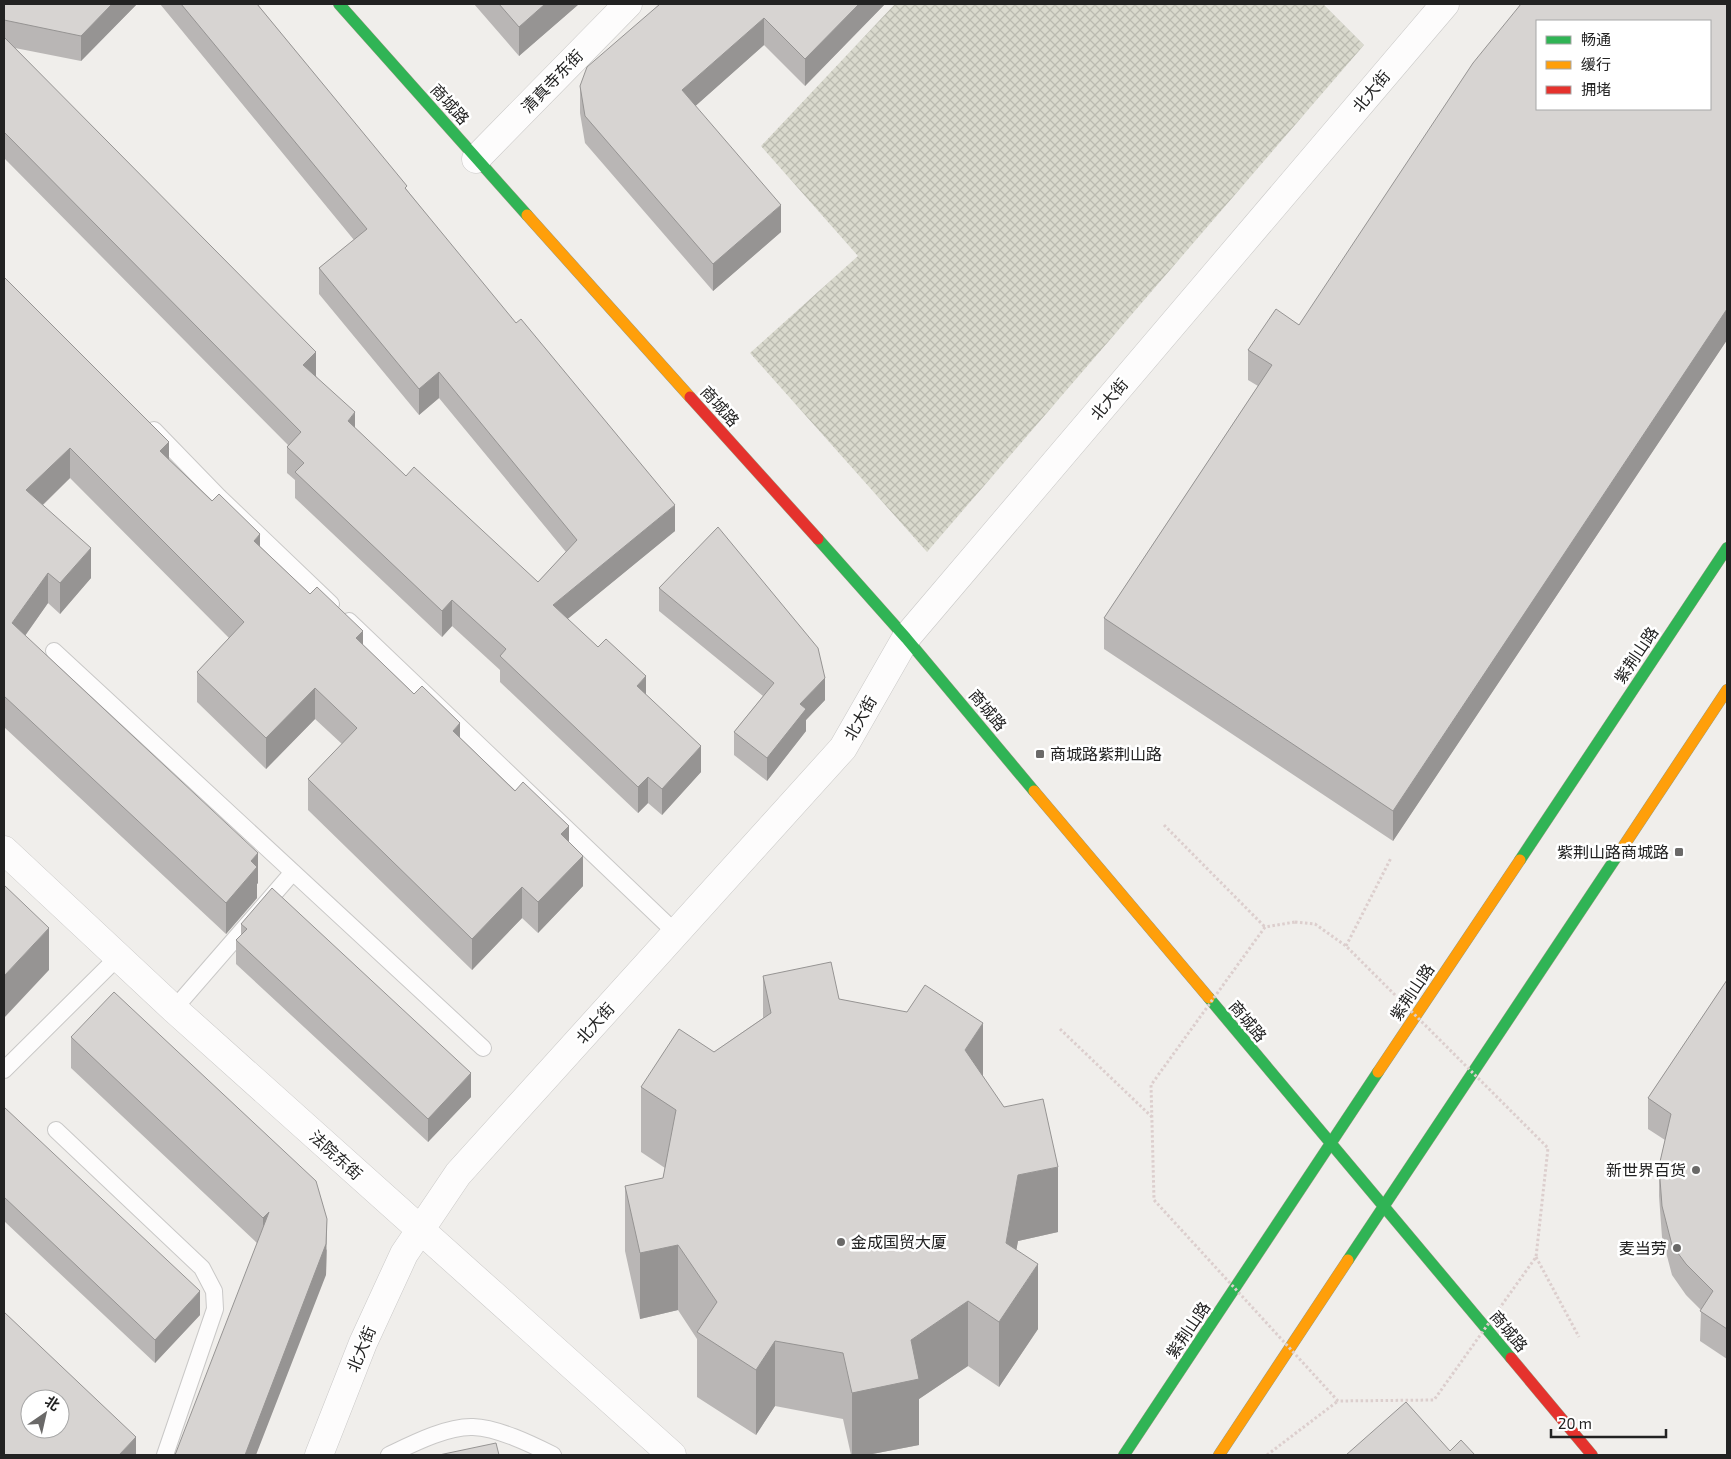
<svg xmlns="http://www.w3.org/2000/svg" width="1731" height="1459" viewBox="0 0 1731 1459" font-family="'Exo 2','Noto Sans SC',sans-serif">
<style>
.construction{fill:url(#construction-cross-hatch)}
.lines{fill:none;stroke-linecap:round;stroke-linejoin:round}
.lane-casing{stroke:#c9c8c7;stroke-width:18}
.street-casing{stroke:#c9c8c7;stroke-width:29}
.fast-casing{stroke:#999a82;stroke-width:12}
.slow-casing{stroke:#999a82;stroke-width:12}
.jam-casing{stroke:#999a82;stroke-width:12}
.path{stroke:#dccecd;stroke-width:3;stroke-dasharray:2.5 2.5;stroke-linecap:butt}
.lane{stroke:#fdfcfc;stroke-width:16}
.street{stroke:#fdfcfc;stroke-width:28}
.fast{stroke:#30b455;stroke-width:11}
.slow{stroke:#ff9f0a;stroke-width:11}
.jam{stroke:#e5322d;stroke-width:11}
.path-bridge{stroke:#dccecd;stroke-width:3;stroke-dasharray:2.5 2.5;stroke-linecap:butt}
.wall{fill:#b9b6b5}
.shaded-wall{fill:#969493}
.building{fill:#d7d4d2;stroke:#969493;fill-rule:evenodd}
.poi-dot{fill:#6a6968;stroke:#fff;stroke-width:2}
.labels{text-anchor:middle;stroke-width:5;stroke-linejoin:round;paint-order:stroke}
.street-label{font-size:16px;fill:#222;stroke:#fff}
.poi-label{font-size:16px;fill:#222;stroke:#fff;text-anchor:end}
</style>
<defs>
<pattern id="construction-cross-hatch" width="8" height="8" patternUnits="userSpaceOnUse" patternTransform="scale(1.25)"><rect width="8" height="8" fill="#d9d9cd"/><path d="M0 0l8 8M0 8l8-8" fill="none" stroke="#babab0"/></pattern>
</defs>
<rect width="100%" height="100%" fill="#f0eeeb"/>
<path class="construction" d="M 895,4 L 1323,4 L 1364,45 L 927,552 L 750,353 L 858,256 L 761,146 Z"/>
<g class="lines">
<g class="lane-casing">
<path id="lane" d="M 154,430 L 219,497 L 331,604
M 349,621 L 676,933
M 54,651 L 483,1048
M 174,1009 L 293,872
M 4,1070 L 117,958
M 56,1130 L 202,1268 L 214,1291 L 215,1309 L 165,1455
M 389,1455 C 412,1444 447,1426 473,1427 C 498,1428 531,1444 553,1455"/>
</g>
<g class="street-casing">
<path id="street" d="M 476,159 L 628,4
M 4,850 L 174,1009 L 672,1455
M 319,1455 L 363,1343 L 404,1254 L 458,1174 L 843,748 L 906,638 L 1445,4"/>
</g>
<g class="fast-casing">
<path id="fast" d="M 339,4 L 527,215
M 818,539 L 906,638 L 1034,791
M 1520,860 L 1727,548
M 1209,998 L 1511,1358
M 1348,1260 L 1619,853
M 1124,1455 L 1378,1072"/>
</g>
<g class="slow-casing">
<path id="slow" d="M 527,215 L 690,397
M 1034,791 L 1209,998
M 1619,853 L 1727,690
M 1378,1072 L 1520,860
M 1219,1455 L 1348,1260"/>
</g>
<g class="jam-casing">
<path id="jam" d="M 690,397 L 818,539
M 1511,1358 L 1592,1455"/>
</g>
<path class="path" d="M 1164,825 L 1265,927
M 1346,946 L 1391,858
M 1060,1029 L 1152,1117
M 1536,1257 L 1579,1337
M 1267,1455 L 1338,1401"/>
<use href="#lane" class="lane"/>
<use href="#street" class="street"/>
<use href="#fast" class="fast"/>
<use href="#slow" class="slow"/>
<use href="#jam" class="jam"/>
<path class="path-bridge" d="M 1295,922 L 1315,924 L 1346,946 L 1548,1148 L 1536,1257 L 1434,1400 L 1338,1401 L 1154,1200 L 1151,1085 L 1265,927 Z"/>
</g>
<path class="wall" d="M 4,4 L 137,4 L 81,61 L 15,48 L 316,376 L 355,428 L 406,476 L 538,582 L 566,552 L 439,398 L 419,415 L 319,294 L 319,268 L 354,240 L 160,4 L 257,4 L 407,190 L 675,531 L 567,619 L 646,695 L 701,772 L 662,815 L 648,803 L 638,813 L 500,682 L 500,670 L 452,626 L 442,637 L 295,498 L 295,480 L 287,473 L 287,447 L 288,445 L 4,158 Z
M 474,4 L 579,4 L 519,56 Z
M 660,4 L 885,4 L 805,86 L 764,45 L 695,106 L 781,232 L 713,291 L 585,143 L 580,113 L 580,86 Z
M 1727,4 L 1727,340 L 1393,841 L 1104,649 L 1104,618 L 1258,386 L 1248,380 L 1248,350 L 1299,325 Z
M 4,277 L 169,459 L 569,842 L 583,886 L 538,933 L 522,918 L 472,970 L 308,810 L 308,779 L 342,744 L 315,719 L 266,769 L 197,702 L 197,672 L 229,638 L 70,478 L 43,505 L 91,578 L 60,614 L 48,603 L 25,636 L 258,883 L 257,884 L 257,898 L 226,934 L 4,727 Z
M 659,588 L 825,700 L 806,720 L 806,731 L 767,781 L 734,755 L 734,732 L 763,696 L 659,611 Z
M 241,924 L 471,1097 L 428,1142 L 236,964 L 236,940 L 241,936 Z
M 763,976 L 839,999 L 983,1076 L 1058,1232 L 1018,1241 L 1016,1250 L 1038,1329 L 999,1387 L 968,1366 L 919,1399 L 919,1445 L 867,1455 L 851,1455 L 843,1419 L 775,1406 L 756,1435 L 697,1397 L 697,1339 L 678,1310 L 640,1319 L 625,1251 L 625,1186 L 663,1178 L 665,1168 L 641,1152 L 641,1087 L 714,1052 L 763,1018 Z
M 1727,980 L 1727,1359 L 1700,1341 L 1701,1310 L 1686,1295 L 1672,1275 L 1662,1237 L 1659,1196 L 1659,1166 L 1665,1140 L 1648,1129 L 1648,1098 Z
M 71,1037 L 327,1250 L 326,1275 L 257,1243 L 71,1068 Z
M 4,1107 L 200,1315 L 155,1363 L 4,1221 Z"/>
<path class="shaded-wall" d="M 112,4 L 137,4 L 81,61 L 81,36 Z
M 545,4 L 579,4 L 519,56 L 519,27 Z
M 859,4 L 885,4 L 805,86 L 805,59 Z
M 764,18 L 764,45 L 682,118 L 682,90 Z
M 781,205 L 781,232 L 713,291 L 713,264 Z
M 1727,309 L 1727,340 L 1393,841 L 1393,811 Z
M 316,352 L 316,378 L 303,365 Z
M 439,372 L 439,398 L 419,415 L 419,389 Z
M 355,412 L 355,438 L 348,421 Z
M 169,442 L 169,472 L 160,451 Z
M 70,448 L 70,478 L 26,521 L 26,490 Z
M 675,505 L 675,531 L 553,631 L 553,605 Z
M 260,534 L 260,564 L 254,541 Z
M 91,548 L 91,578 L 60,614 L 60,583 Z
M 48,573 L 48,603 L 12,654 L 12,623 Z
M 452,600 L 452,626 L 442,637 L 442,611 Z
M 363,631 L 363,662 L 356,638 Z
M 646,676 L 646,702 L 637,686 Z
M 825,678 L 825,700 L 806,720 L 806,731 L 767,781 L 767,758 L 800,704 Z
M 315,688 L 315,719 L 266,769 L 266,738 Z
M 460,723 L 460,754 L 453,731 Z
M 701,746 L 701,772 L 662,815 L 662,789 Z
M 648,777 L 648,803 L 638,813 L 638,787 Z
M 569,826 L 569,856 L 561,834 Z
M 258,853 L 258,883 L 257,884 L 257,898 L 226,934 L 226,903 L 251,861 Z
M 583,856 L 583,886 L 538,933 L 538,902 Z
M 522,887 L 522,918 L 472,970 L 472,939 Z
M 49,928 L 49,970 L 4,1018 L 4,976 Z
M 983,1023 L 983,1088 L 965,1050 Z
M 471,1073 L 471,1097 L 428,1142 L 428,1119 Z
M 1058,1167 L 1058,1232 L 1018,1241 L 1006,1308 L 1006,1243 L 1018,1175 Z
M 269,1212 L 263,1248 L 263,1218 Z
M 327,1219 L 326,1275 L 256,1455 L 245,1455 Z
M 678,1245 L 678,1310 L 640,1319 L 640,1253 Z
M 1038,1264 L 1038,1329 L 999,1387 L 999,1322 Z
M 200,1291 L 200,1315 L 155,1363 L 155,1340 Z
M 968,1301 L 968,1366 L 919,1399 L 919,1445 L 867,1455 L 852,1455 L 852,1393 L 911,1340 Z
M 775,1341 L 775,1406 L 756,1435 L 756,1370 Z
M 136,1437 L 136,1455 L 119,1455 Z"/>
<path class="building" d="M 4,4 L 112,4 L 81,36 L 4,20 Z
M 181,4 L 257,4 L 407,186 L 405,188 L 516,323 L 521,319 L 675,505 L 553,605 L 598,647 L 606,639 L 646,676 L 637,686 L 701,746 L 662,789 L 648,777 L 638,787 L 500,656 L 506,649 L 452,600 L 442,611 L 295,472 L 304,463 L 287,447 L 301,432 L 4,132 L 4,37 L 316,352 L 303,365 L 355,412 L 348,421 L 406,476 L 414,467 L 538,582 L 577,540 L 439,372 L 419,389 L 319,268 L 367,229 Z
M 499,4 L 545,4 L 519,27 Z
M 660,4 L 859,4 L 805,59 L 764,18 L 682,90 L 781,205 L 713,264 L 585,116 L 580,86 L 587,67 Z
M 1521,4 L 1727,4 L 1727,309 L 1393,811 L 1104,618 L 1272,365 L 1248,350 L 1276,309 L 1299,325 L 1473,63 ZM 1537,21 L 1710,21 L 1710,109 L 1537,109 Z
M 4,277 L 169,442 L 160,451 L 212,501 L 219,494 L 260,534 L 254,541 L 310,594 L 317,587 L 363,631 L 356,638 L 414,694 L 422,686 L 460,723 L 453,731 L 515,791 L 523,782 L 569,826 L 561,834 L 583,856 L 538,902 L 522,887 L 472,939 L 308,779 L 357,728 L 315,688 L 266,738 L 197,672 L 244,622 L 70,448 L 26,490 L 91,548 L 60,583 L 48,573 L 12,623 L 258,853 L 251,861 L 257,867 L 226,903 L 4,696 Z
M 718,527 L 818,648 L 825,678 L 800,704 L 806,709 L 767,758 L 734,732 L 774,683 L 659,588 Z
M 4,885 L 49,928 L 4,976 Z
M 272,888 L 471,1073 L 428,1119 L 236,940 L 247,929 L 241,924 Z
M 831,962 L 839,999 L 907,1012 L 925,985 L 983,1023 L 965,1050 L 1004,1107 L 1043,1099 L 1058,1167 L 1018,1175 L 1006,1243 L 1038,1264 L 999,1322 L 968,1301 L 911,1340 L 919,1379 L 852,1393 L 843,1353 L 775,1341 L 756,1370 L 697,1332 L 717,1302 L 678,1245 L 640,1253 L 625,1186 L 663,1178 L 676,1110 L 641,1087 L 679,1029 L 714,1052 L 771,1013 L 763,976 Z
M 1727,980 L 1727,1329 L 1700,1311 L 1713,1291 L 1686,1264 L 1672,1245 L 1662,1206 L 1659,1166 L 1671,1114 L 1648,1098 Z
M 114,992 L 316,1181 L 327,1219 L 326,1244 L 245,1455 L 175,1455 L 269,1212 L 263,1218 L 71,1037 Z
M 4,1107 L 200,1291 L 155,1340 L 4,1197 Z
M 4,1312 L 136,1437 L 119,1455 L 4,1455 ZM 30,1399 L 60,1399 L 60,1429 L 30,1429 Z
M 1406,1402 L 1450,1451 L 1461,1440 L 1475,1455 L 1346,1455 Z
M 496,1443 L 499,1455 L 439,1455 Z"/>
<g class="poi-dot">
<rect x="1035" y="749" width="10" height="10" rx="2.5"/>
<rect x="1674" y="847" width="10" height="10" rx="2.5"/>
<circle cx="1696" cy="1170" r="5"/>
<circle cx="841" cy="1242" r="5"/>
<circle cx="1677" cy="1248" r="5"/>
</g>
<g class="labels">
<g class="street-label">
<text transform="translate(552 81) rotate(-46)" y="6">清真寺东街</text>
<text transform="translate(1371 91) rotate(-50)" y="6">北大街</text>
<text transform="translate(450 104) rotate(48)" y="6">商城路</text>
<text transform="translate(1109 399) rotate(-50)" y="6">北大街</text>
<text transform="translate(720 406) rotate(48)" y="6">商城路</text>
<text transform="translate(1636 655) rotate(-56)" y="6">紫荆山路</text>
<text transform="translate(988 710) rotate(50)" y="6">商城路</text>
<text transform="translate(860 718) rotate(-60)" y="6">北大街</text>
<text transform="translate(1412 992) rotate(-56)" y="6">紫荆山路</text>
<text transform="translate(1248 1021) rotate(50)" y="6">商城路</text>
<text transform="translate(595 1023) rotate(-48)" y="6">北大街</text>
<text transform="translate(336 1155) rotate(42)" y="6">法院东街</text>
<text transform="translate(1188 1330) rotate(-56)" y="6">紫荆山路</text>
<text transform="translate(1509 1331) rotate(50)" y="6">商城路</text>
<text transform="translate(361 1349) rotate(-67)" y="6">北大街</text>
</g>
<g class="poi-label">
<text x="1050" y="760" text-anchor="start">商城路紫荆山路</text>
<text x="1669" y="858">紫荆山路商城路</text>
<text x="1686" y="1176">新世界百货</text>
<text x="851" y="1248" text-anchor="start">金成国贸大厦</text>
<text x="1667" y="1254">麦当劳</text>
</g>
</g>
<rect width="1731" height="1459" fill="none" stroke="#222222" stroke-width="10"/>
<rect x="1536" y="20" width="175" height="90" fill="#ffffff" stroke="#a7a7a7"/>
<rect x="1546" y="36" width="25" height="8" fill="#30b455" stroke="#a7a7a7"/>
<text x="1581" y="45" font-size="15" fill="#222222">畅通</text>
<rect x="1546" y="61" width="25" height="8" fill="#ff9f0a" stroke="#a7a7a7"/>
<text x="1581" y="70" font-size="15" fill="#222222">缓行</text>
<rect x="1546" y="86" width="25" height="8" fill="#e5322d" stroke="#a7a7a7"/>
<text x="1581" y="95" font-size="15" fill="#222222">拥堵</text>
<g transform="translate(45 1414) rotate(34)"><circle r="24" fill="#ffffff" stroke="#a7a7a7"/>
<path d="M0-4L9 19L0 12L-9 19Z" fill="#6a6968"/>
<text y="-8" font-size="14" font-weight="bold" text-anchor="middle" fill="#222222">北</text>
</g>
<path d="M1551 1429v8h115v-8" fill="none" stroke="#222222" stroke-width="2.5"/>
<text x="1558" y="1429" font-size="15" fill="#222222" stroke="#ffffff" stroke-width="4" paint-order="stroke">20 m</text>
</svg>
